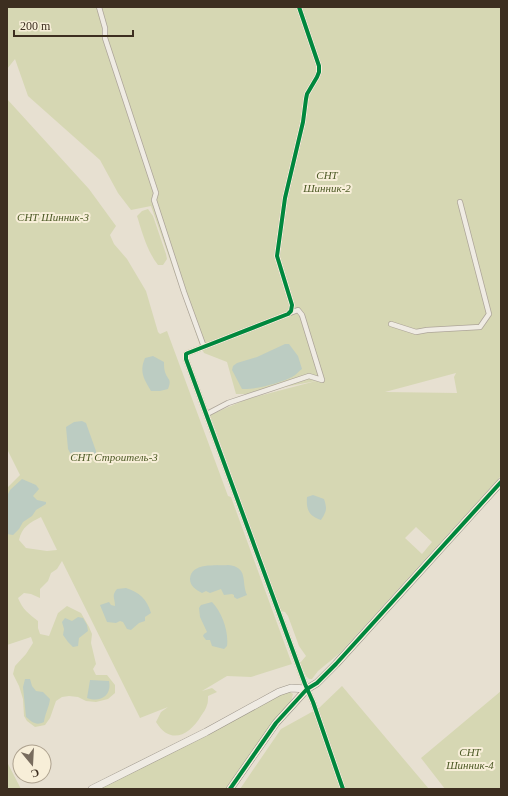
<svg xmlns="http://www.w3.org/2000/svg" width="508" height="796" viewBox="0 0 508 796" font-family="'Times New Roman',serif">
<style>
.green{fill:#d6d7b3;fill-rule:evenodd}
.water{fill:#bcccc2}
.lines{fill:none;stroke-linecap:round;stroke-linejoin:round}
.street-casing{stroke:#ada599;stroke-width:6}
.secondary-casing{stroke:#9c958a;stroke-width:8}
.street{stroke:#efebe3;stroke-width:4.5}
.secondary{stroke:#efebe3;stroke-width:7}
.cycleway-casing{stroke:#f7eed8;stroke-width:6}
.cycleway{stroke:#00873e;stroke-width:4}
.labels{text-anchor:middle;stroke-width:4;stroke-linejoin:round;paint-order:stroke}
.park-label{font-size:11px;font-style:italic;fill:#4d5a26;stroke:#f7eed8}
</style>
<rect width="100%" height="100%" fill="#e7e0d1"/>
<path class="green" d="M 7,7 L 501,7 L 501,476 L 340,653 L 318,671 L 312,679 L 309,679 L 306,676 L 300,663 L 306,656 L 299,646 L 288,616 L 285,612 L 281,611 L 210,415 L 247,399 L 316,381 L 248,394 L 236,394 L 227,362 L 204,353 L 200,345 L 151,206 L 131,210 L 118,193 L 100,160 L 28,96 L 15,59 L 7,69 ZM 456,373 L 454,377 L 457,393 L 385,392 ZM 416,527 L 432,542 L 422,554 L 405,538 Z
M 7,99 L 89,189 L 116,226 L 110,235 L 114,244 L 127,259 L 146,291 L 158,332 L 160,334 L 167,331 L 228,496 L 231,497 L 292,664 L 251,677 L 227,676 L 202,691 L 212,688 L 217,692 L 208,696 C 208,699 208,703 207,705 C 206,709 203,713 201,716 C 189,736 170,745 156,722 L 161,712 L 168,707 L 140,718 L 62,561 L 57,569 L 51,573 L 48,581 L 40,589 L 40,598 L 31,594 L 24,593 L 18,598 C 23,610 28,613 38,621 L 38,628 L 40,634 L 49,636 L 58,613 L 67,606 L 81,613 L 89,627 L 92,634 L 91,643 L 96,664 L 93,669 L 96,675 L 107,675 L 115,685 L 115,693 L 108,699 L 96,702 L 86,701 L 78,697 L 69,696 L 62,697 L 56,701 L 50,718 L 45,725 L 35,727 L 27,721 L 24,716 L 23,699 L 19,686 L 13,674 L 15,666 L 26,654 L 33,643 L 31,637 L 7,645 L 7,488 L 20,475 L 7,449 ZM 41,517 L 57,550 L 47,551 L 26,548 L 19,540 C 22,527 29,523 41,517 Z
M 148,209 L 153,216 L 166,254 L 167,259 L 163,265 L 158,265 C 147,251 142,232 137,216 L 142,211 Z
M 342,686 L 429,789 L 240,789 L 281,729 L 319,708 Z
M 501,691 L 501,789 L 445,789 L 421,758 Z
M 286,692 L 290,692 L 293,694 L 291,702 L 227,789 L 99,789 Z
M 7,762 L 21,789 L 7,789 Z"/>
<path class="water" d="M 285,344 L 289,344 L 298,356 L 302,369 C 299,371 296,375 292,377 C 280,383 255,390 242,389 L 232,370 L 233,366 L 237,363 L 257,357 Z
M 153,356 L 164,362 C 164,365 164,369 165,372 C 168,381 172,378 168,389 L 160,391 L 151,391 C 144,379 139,372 145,358 Z
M 82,421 L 86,423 L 96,451 L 96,456 L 84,463 L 75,462 L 68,449 L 66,427 L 74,422 Z
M 22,479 L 36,485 L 39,489 L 33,496 L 37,500 L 46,502 L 46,504 L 36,510 L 32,516 L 23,522 L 19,529 L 13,535 L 7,534 L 7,496 L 10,490 Z
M 313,495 L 324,499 C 327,508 327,511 321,520 C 309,516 306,510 307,497 Z
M 228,565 C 249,567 241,582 247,595 L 237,599 L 234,597 L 234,595 L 232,594 L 224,595 L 221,589 L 210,593 L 206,591 L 202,593 C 196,590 190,586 190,579 C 191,562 216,566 228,565 Z
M 126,588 C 139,592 147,599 151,613 L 145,617 L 145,621 L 139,623 L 131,630 L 127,629 L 123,622 L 120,621 L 116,623 L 107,622 L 100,605 L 109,602 L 111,605 L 115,606 C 115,598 111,596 117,589 Z
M 212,602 C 222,612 229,632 227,646 L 224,649 L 212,646 L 210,640 L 206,640 L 203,636 L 204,634 L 207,632 L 200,617 L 199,608 L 201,605 Z
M 78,617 L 83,618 L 87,625 L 88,631 L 79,638 L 78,646 L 73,647 L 68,642 L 63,635 L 64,629 L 62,622 L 65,618 L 72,621 Z
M 25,679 L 30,679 L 32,686 L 36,691 L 43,692 L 50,699 C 49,708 45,713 44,722 C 36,726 32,722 26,717 L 23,687 Z
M 90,680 L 109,681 C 112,695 101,703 87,698 Z"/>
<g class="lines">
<g class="street-casing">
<path id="street" d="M 99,7 L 105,28 L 105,38 L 156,193 L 154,200 L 184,292 L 204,347
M 299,7 L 319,66 L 319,72 L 317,77 L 307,94 L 306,99 L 303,122 L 285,198 L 277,256 L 292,305 L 291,311 L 288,314 L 188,353 L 186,354 L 186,359 L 305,684 L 313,702 L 343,789
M 391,324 L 416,332 L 427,330 L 480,327 L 489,314 L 460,202
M 207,414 L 228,403 L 309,376 L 322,380 L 302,315 L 298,310 L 290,313"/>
</g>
<g class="secondary-casing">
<path id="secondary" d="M 92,789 L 206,732 L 279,692 L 291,688 L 307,689
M 230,789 L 276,723 L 307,689 L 317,683 L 336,664 L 501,482"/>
</g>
<use href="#street" class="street"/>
<use href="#secondary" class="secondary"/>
<g class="cycleway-casing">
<path id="cycleway" d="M 299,7 L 319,66 L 319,72 L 317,77 L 307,94 L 306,99 L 303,122 L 285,198 L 277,256 L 292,305 L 291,311 L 288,314 L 188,353 L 186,354 L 186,359 L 305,684 L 313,702 L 343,789
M 230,789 L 276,723 L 307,689 L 317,683 L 336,664 L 501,482"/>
</g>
<use href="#cycleway" class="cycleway"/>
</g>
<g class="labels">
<g class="park-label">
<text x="327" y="179">СНТ<tspan x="327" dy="13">Шинник-2</tspan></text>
<text x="53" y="221">СНТ Шинник-3</text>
<text x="114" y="461">СНТ Строитель-3</text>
<text x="470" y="756">СНТ<tspan x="470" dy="13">Шинник-4</tspan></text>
</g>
</g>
<rect width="508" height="796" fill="none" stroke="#3d2e20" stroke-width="16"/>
<g transform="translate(32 764) rotate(162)"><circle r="19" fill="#f7eed8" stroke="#ada18e"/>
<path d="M0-3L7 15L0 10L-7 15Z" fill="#786c5e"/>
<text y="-6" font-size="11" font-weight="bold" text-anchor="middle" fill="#3d2e20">С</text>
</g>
<path d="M14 30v6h119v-6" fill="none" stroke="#3d2e20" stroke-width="2"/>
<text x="20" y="30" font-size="12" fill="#3d2e20" stroke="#f7eed8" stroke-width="3" paint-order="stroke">200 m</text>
</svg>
